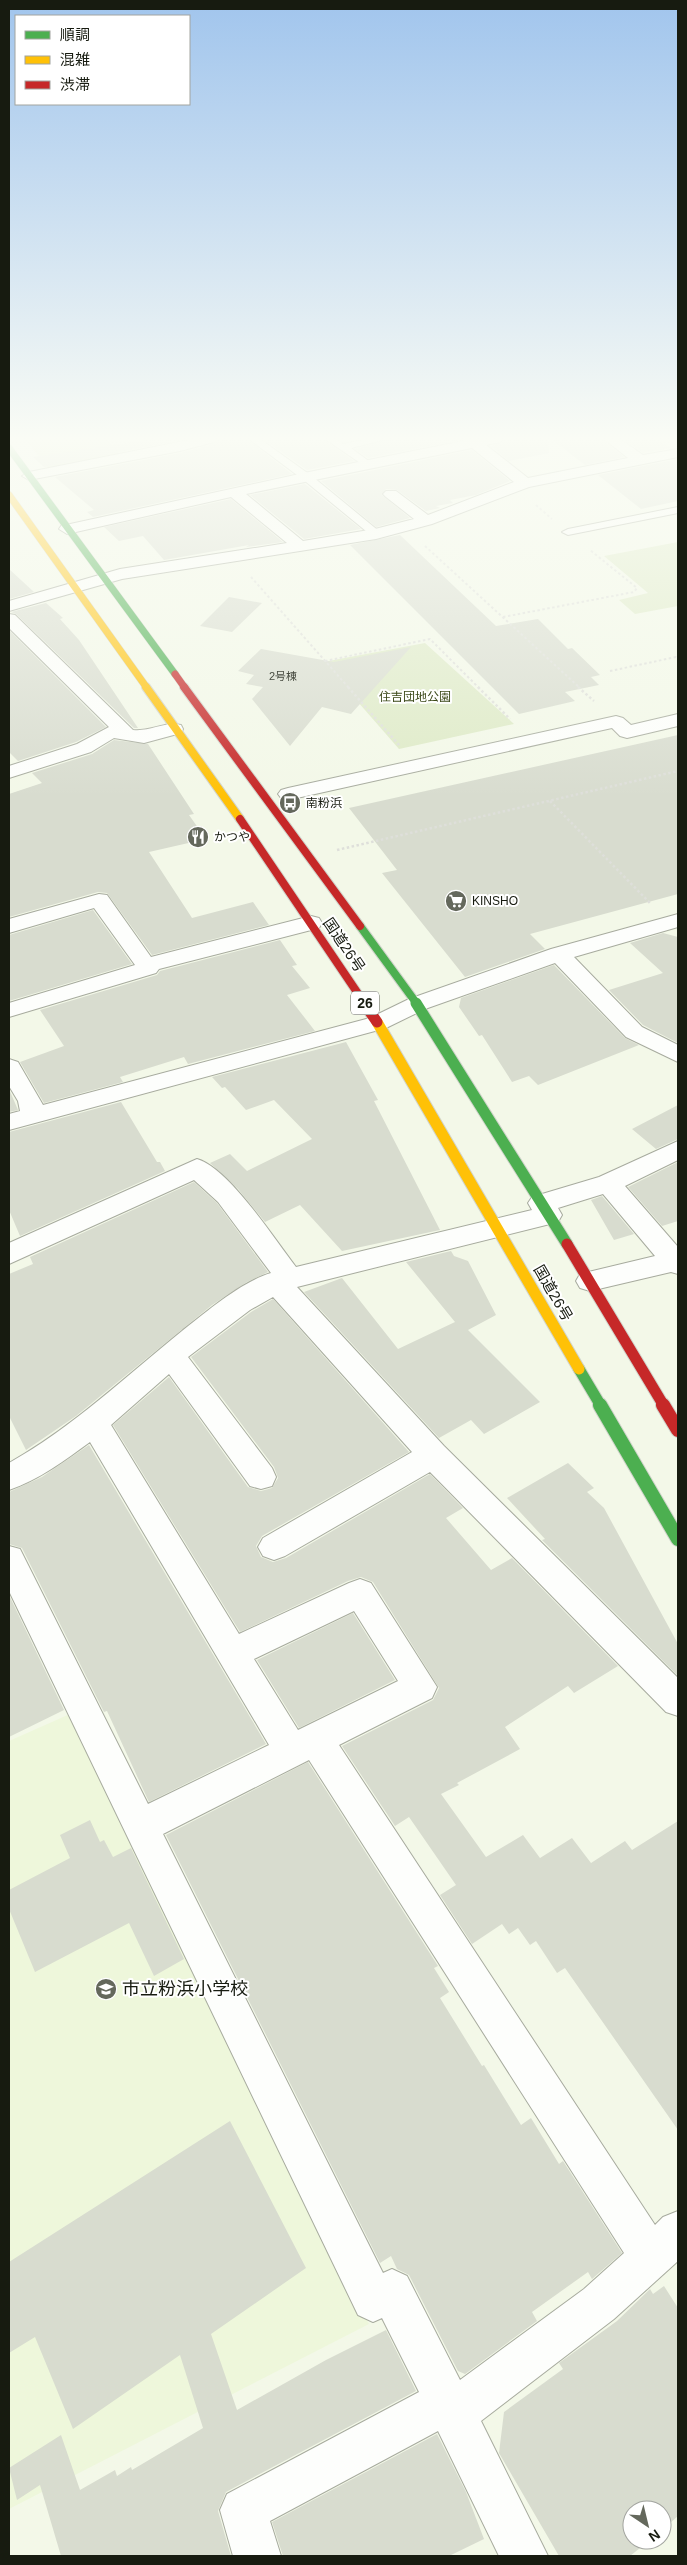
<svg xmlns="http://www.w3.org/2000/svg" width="687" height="2565" viewBox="0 0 687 2565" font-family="Helvetica,'Noto Sans JP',sans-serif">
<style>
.built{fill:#eef7db}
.green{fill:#deeac7}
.building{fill:#d8dccf}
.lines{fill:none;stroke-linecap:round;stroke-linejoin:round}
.lane-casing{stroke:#a7ab9e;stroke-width:2}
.street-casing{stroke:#a7ab9e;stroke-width:2}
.fast-far3-casing{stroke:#d1d4cc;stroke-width:8}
.fast-far2-casing{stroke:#d1d4cc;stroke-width:10}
.fast-far1-casing{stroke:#d1d4cc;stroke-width:13}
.fast-casing{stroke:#d1d4cc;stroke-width:16}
.slow-far2-casing{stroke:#d1d4cc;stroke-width:8}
.slow-far1-casing{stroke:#d1d4cc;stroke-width:10}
.slow-casing{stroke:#d1d4cc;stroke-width:13}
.jam-far3-casing{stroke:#d1d4cc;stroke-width:8}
.jam-far2-casing{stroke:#d1d4cc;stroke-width:10}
.jam-far1-casing{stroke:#d1d4cc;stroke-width:13}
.jam-casing{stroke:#d1d4cc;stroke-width:16}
.path-far1{stroke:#dedfda;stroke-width:2;stroke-dasharray:2.5 2.5;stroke-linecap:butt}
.path{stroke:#dedfda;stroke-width:2.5;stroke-dasharray:2.5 2.5;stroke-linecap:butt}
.lane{fill:#fdfefc;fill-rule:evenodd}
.street{fill:#fdfefc;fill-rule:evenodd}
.fast-far3{stroke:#4caf50;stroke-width:7}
.fast-far2{stroke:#4caf50;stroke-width:8}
.fast-far1{stroke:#4caf50;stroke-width:11}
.fast{stroke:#4caf50;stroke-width:14}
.slow-far2{stroke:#ffc107;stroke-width:7}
.slow-far1{stroke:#ffc107;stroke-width:8}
.slow{stroke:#ffc107;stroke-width:11}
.jam-far3{stroke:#c62828;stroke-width:7}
.jam-far2{stroke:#c62828;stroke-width:8}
.jam-far1{stroke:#c62828;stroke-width:11}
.jam{stroke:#c62828;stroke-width:14}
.labels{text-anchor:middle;stroke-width:4;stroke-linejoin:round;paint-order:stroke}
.far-number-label{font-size:11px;fill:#474b40}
.far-park-label{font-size:12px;fill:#3b4818;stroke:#fff}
.far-poi-label{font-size:12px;fill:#171b10;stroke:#fff;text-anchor:start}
.shield{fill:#fff;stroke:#5d5f58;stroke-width:1}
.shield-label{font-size:14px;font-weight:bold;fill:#171b10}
.street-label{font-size:15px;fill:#171b10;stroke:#fff}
.near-poi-label{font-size:18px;fill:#171b10;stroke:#fff;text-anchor:start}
</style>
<rect width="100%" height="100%" fill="#f3f8e8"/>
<path class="built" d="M 70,1714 L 322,2237 L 369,2324 L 9,2509 L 9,1741 Z"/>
<path class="green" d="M 25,439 L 106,439 L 121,456 L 49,469 Z
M 678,542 L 678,606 L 635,614 L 619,600 L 648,593 L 604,556 Z
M 425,643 L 514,724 L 399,749 L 323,662 Z"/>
<path class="building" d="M 152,439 L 186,439 L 44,467 L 33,457 Z
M 218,439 L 247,439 L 292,474 L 93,517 L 87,512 L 94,510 L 55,477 L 180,453 L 214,444 Z
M 263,439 L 323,439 L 354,461 L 307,470 Z
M 389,439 L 460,439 L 460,440 L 368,458 L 355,449 Z
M 505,439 L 548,439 L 549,453 L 509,461 L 490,446 L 501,444 Z
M 551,439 L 602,439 L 624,457 L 585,465 Z
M 623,439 L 657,439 L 671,448 L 643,453 Z
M 472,450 L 510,481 L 476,495 L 450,500 L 453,503 L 436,506 L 440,508 L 426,511 L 397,490 L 386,489 L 382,495 L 410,518 L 376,527 L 321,481 Z
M 678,459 L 678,501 L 641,509 L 598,475 Z
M 305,484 L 361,529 L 304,539 L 250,495 Z
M 231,499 L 283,542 L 246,547 L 249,545 L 164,560 L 143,536 L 119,541 L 104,527 Z
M 400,535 L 496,626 L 538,619 L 568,649 L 572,648 L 600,675 L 591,677 L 599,685 L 565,692 L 575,701 L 519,714 L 350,545 Z
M 9,569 L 34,592 L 9,599 Z
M 229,597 L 262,603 L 232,632 L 200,626 Z
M 46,603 L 63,618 L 60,619 L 79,640 L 138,728 L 134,728 L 16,614 L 11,612 Z
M 9,630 L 106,727 L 76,742 L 18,761 L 9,752 Z
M 411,647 L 351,714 L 322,707 L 290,746 L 252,699 L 263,687 L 246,684 L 254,675 L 238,671 L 261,649 L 334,662 Z
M 678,735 L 678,894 L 530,934 L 545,949 L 465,977 L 382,873 L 397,870 L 349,808 Z
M 114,740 L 148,744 L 194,814 L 189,815 L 206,839 L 149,852 L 192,918 L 253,902 L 269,925 L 152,955 L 107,893 L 98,892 L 9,917 L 9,794 L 42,783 L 32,773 L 92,754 Z
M 93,910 L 132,964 L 9,1001 L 9,935 Z
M 663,933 L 678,937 L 678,1043 L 643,1025 L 609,990 L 663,973 L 630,943 Z
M 280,940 L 297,965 L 292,966 L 310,988 L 287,995 L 315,1031 L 188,1064 L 184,1057 L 120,1077 L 123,1082 L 44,1103 L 20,1062 L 64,1046 L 40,1010 L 157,975 L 160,971 Z
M 554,965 L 625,1038 L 639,1045 L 538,1085 L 529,1076 L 512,1082 L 482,1035 L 479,1036 L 459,1007 L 461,998 Z
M 346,1042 L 378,1100 L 374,1101 L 440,1230 L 342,1251 L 300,1205 L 265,1222 L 238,1189 L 210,1163 L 230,1154 L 247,1171 L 312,1139 L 274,1100 L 246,1110 L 225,1087 L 222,1088 L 212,1077 Z
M 9,1089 L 18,1110 L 9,1112 Z
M 121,1102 L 157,1162 L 160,1162 L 165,1171 L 20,1236 L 9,1210 L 9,1132 Z
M 678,1105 L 678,1139 L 656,1149 L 632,1129 Z
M 678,1162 L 678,1221 L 662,1226 L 628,1187 Z
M 194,1182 L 217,1203 L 268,1272 L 247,1282 L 212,1305 L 76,1416 L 26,1450 L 9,1416 L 9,1274 L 33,1264 L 30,1257 Z
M 602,1196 L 634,1234 L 614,1240 L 591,1200 Z
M 451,1251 L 454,1256 L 468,1261 L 496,1315 L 468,1330 L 540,1402 L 484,1434 L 471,1420 L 439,1438 L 304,1292 L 342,1278 L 398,1349 L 455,1322 L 406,1262 Z
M 273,1299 L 409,1452 L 262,1536 L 256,1546 L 261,1557 L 273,1562 L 286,1558 L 430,1474 L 463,1508 L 446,1518 L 491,1570 L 512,1558 L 618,1666 L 574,1693 L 568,1686 L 505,1727 L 520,1749 L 457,1783 L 459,1785 L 441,1794 L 486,1857 L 523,1835 L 540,1858 L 572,1838 L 591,1863 L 625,1841 L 632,1850 L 678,1821 L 678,2130 L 565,1968 L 557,1973 L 536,1941 L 530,1945 L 518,1928 L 509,1934 L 502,1924 L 472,1944 L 440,1895 L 456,1885 L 409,1817 L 395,1826 L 342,1746 L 433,1700 L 439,1688 L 373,1582 L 361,1577 L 348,1581 L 240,1632 L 113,1425 L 169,1377 L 248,1487 L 261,1491 L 272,1488 L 278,1478 L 274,1467 L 191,1357 L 251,1312 Z
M 89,1445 L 266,1744 L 149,1802 L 107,1711 L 104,1712 L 22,1548 L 9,1544 L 9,1492 L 42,1477 Z
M 568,1463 L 594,1488 L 587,1492 L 604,1508 L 678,1644 L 678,1676 L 542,1540 L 545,1539 L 507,1498 Z
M 9,1595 L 64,1710 L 9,1737 Z
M 353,1613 L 395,1680 L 299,1728 L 257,1660 Z
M 308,1762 L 438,1966 L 434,1968 L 449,1992 L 440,1998 L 482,2066 L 484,2065 L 521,2125 L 531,2118 L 559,2164 L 563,2161 L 622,2253 L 592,2279 L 588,2272 L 532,2312 L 537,2321 L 465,2374 L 458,2371 L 409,2275 L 397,2269 L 391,2256 L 380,2263 L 166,1835 Z
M 90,1820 L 100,1842 L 104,1840 L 113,1857 L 131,1848 L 184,1959 L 154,1976 L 129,1923 L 35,1972 L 9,1909 L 9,1890 L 70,1858 L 60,1835 Z
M 230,2121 L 306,2268 L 211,2334 L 237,2410 L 326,2360 L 386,2330 L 416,2391 L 226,2492 L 218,2511 L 231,2556 L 61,2556 L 40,2485 L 17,2500 L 9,2468 L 61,2435 L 80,2490 L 115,2470 L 117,2476 L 131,2467 L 132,2470 L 203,2428 L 180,2355 L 73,2429 L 35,2337 L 9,2353 L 9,2262 Z
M 664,2286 L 678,2308 L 678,2516 L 662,2530 L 662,2510 L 632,2510 L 632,2540 L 650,2540 L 630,2556 L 559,2556 L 499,2453 L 504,2412 L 563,2369 L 559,2363 L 617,2321 L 650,2289 L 653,2294 Z
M 437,2434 L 466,2492 L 484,2539 L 449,2556 L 283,2556 L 272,2522 Z"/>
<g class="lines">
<g class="lane-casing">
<path id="lane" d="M 249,439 L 260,439 L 313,477 L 380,532 L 380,536 L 372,536 L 305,481 Z
M 325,439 L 336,439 L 343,444 L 368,439 L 387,439 L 351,448 L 370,462 L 371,464 L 366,467 Z
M 678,507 L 678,513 L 568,535 L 562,532 L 568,529 Z"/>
</g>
<g class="street-casing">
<path id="street" d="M 194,439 L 216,439 L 214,442 L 180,451 L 29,480 L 22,476 L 29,472 Z
M 462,439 L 503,439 L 501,442 L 486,445 L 528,478 L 628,458 L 604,439 L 620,439 L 643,455 L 678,449 L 678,457 L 529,487 L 432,524 L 376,539 L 122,579 L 9,611 L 9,601 L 120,569 L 287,543 L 231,497 L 67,534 L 59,529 L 61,526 L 304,473 L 463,441 ZM 472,448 L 514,482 L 428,515 L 396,491 L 386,491 L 383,494 L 386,497 L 414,519 L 375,529 L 303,541 L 246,494 Z
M 9,614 L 15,615 L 133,730 C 150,732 165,721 181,725 L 183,729 L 181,733 L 144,743 L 114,738 L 91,752 L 9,778 L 9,766 L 77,744 L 109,727 L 9,628 Z
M 678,714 L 678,726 L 627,738 L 620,736 L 612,728 L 288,800 L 281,798 L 278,794 L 281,790 L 288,788 L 616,716 L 623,718 L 631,725 Z
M 99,894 L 107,895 L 151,957 L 311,916 L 319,918 L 322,923 L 319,928 L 159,969 L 156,973 L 9,1017 L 9,1003 L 135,965 L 94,908 L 9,933 L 9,919 Z
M 678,914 L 678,927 L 574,957 L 642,1027 L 678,1045 L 678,1062 L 626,1037 L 555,963 L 425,1009 L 386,1028 L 9,1130 L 9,1114 L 20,1111 L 18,1101 L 9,1086 L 9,1059 L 18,1062 L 43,1105 L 370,1018 L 409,999 L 551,949 Z
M 678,1141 L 678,1160 L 625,1186 L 678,1247 L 678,1274 L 671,1272 L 590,1291 L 580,1288 L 576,1281 L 580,1274 L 655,1256 L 603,1194 L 558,1208 L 562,1215 L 558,1222 L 297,1287 L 444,1446 L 678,1678 L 678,1716 L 666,1712 L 430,1472 L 285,1556 L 274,1560 L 263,1556 L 258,1547 L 263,1538 L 412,1452 L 273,1297 L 250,1310 L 188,1357 L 272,1468 L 276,1477 L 272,1486 L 261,1489 L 250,1486 L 169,1374 L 111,1425 L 239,1634 L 349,1583 L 360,1579 L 371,1583 L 437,1687 L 432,1698 L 339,1745 L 655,2225 L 663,2217 L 678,2211 L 678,2261 L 614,2319 L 481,2421 L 548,2556 L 499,2556 L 438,2431 L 270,2521 L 281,2556 L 233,2556 L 220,2510 L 227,2494 L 419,2392 L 382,2318 L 373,2322 L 358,2315 L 9,1591 L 9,1546 L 20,1549 L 148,1804 L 269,1745 L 90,1442 C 65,1460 39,1480 9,1490 L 9,1463 C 73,1427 125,1377 182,1331 C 206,1312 241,1282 271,1273 L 218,1202 L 194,1180 L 9,1264 L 9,1243 L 197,1159 C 229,1168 275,1240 296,1267 L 532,1210 L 528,1203 L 532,1197 L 599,1177 ZM 354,1611 L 398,1681 L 298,1730 L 254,1659 ZM 309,1760 L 624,2253 L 584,2289 L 460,2380 L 407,2276 L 392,2269 L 383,2273 L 163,1834 Z"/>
</g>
<g class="fast-far3-casing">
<path id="fast-far3" d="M 9,448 L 175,674"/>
</g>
<g class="fast-far2-casing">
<path id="fast-far2" d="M 360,926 L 417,1004"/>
</g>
<g class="fast-far1-casing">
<path id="fast-far1" d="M 416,1003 L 567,1244
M 579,1369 L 601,1406"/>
</g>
<g class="fast-casing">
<path id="fast" d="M 600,1405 L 678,1539"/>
</g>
<g class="slow-far2-casing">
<path id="slow-far2" d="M 9,495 L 147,688"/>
</g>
<g class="slow-far1-casing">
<path id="slow-far1" d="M 146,687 L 240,819"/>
</g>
<g class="slow-casing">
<path id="slow" d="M 377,1022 L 579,1369"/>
</g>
<g class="jam-far3-casing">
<path id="jam-far3" d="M 175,674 L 185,688"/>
</g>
<g class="jam-far2-casing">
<path id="jam-far2" d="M 184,687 L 360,926
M 240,819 L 365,1004"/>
</g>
<g class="jam-far1-casing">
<path id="jam-far1" d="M 364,1003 L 377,1022
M 567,1244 L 664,1406"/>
</g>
<g class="jam-casing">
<path id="jam" d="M 663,1405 L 678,1430"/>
</g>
<path class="path-far1" d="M 40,439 L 40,448
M 536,505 L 552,519
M 425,546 L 580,688
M 251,577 L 349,688
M 503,617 L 634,592 L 637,588 L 590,550
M 325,661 L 430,639 L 479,688
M 610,671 L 676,657 L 678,659"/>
<path class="path" d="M 348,687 L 399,745
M 478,687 L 510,719
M 578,687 L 594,701
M 550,801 L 650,903
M 337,850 L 678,771"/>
<use href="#lane" class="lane"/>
<use href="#street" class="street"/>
<use href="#fast-far3" class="fast-far3"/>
<use href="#fast-far2" class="fast-far2"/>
<use href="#fast-far1" class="fast-far1"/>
<use href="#fast" class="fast"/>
<use href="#slow-far2" class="slow-far2"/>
<use href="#slow-far1" class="slow-far1"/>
<use href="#slow" class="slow"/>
<use href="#jam-far3" class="jam-far3"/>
<use href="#jam-far2" class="jam-far2"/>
<use href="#jam-far1" class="jam-far1"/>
<use href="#jam" class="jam"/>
</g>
<linearGradient id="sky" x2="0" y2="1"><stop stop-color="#a1c5ed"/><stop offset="0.55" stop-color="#fafcf5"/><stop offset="1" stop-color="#fafcf5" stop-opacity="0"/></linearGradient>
<rect width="687" height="798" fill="url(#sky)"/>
<defs>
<g id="bus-disc" transform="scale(1.125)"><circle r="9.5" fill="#64685c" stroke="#fff"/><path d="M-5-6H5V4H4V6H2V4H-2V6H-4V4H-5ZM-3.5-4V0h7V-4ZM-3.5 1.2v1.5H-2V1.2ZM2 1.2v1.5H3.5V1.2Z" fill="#fff"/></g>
<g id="restaurant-disc" transform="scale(1.125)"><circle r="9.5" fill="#64685c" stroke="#fff"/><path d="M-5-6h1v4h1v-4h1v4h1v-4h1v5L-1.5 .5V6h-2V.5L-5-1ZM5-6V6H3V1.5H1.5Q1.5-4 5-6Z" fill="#fff"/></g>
<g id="supermarket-disc" transform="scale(1.125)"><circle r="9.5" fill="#64685c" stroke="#fff"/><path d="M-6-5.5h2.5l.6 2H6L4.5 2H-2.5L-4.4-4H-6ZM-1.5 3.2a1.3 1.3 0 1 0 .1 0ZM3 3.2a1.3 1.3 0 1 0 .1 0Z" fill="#fff"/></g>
<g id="school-disc" transform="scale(1.125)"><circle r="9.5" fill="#64685c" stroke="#fff"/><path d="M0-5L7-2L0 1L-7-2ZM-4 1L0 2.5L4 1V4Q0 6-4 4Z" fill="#fff"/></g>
</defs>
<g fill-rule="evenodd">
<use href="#bus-disc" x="290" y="803"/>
<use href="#restaurant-disc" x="198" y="837"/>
<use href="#supermarket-disc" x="456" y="901"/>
<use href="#school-disc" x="106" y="1989"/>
</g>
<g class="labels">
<g class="far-number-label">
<text x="283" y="680">2号棟</text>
</g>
<g class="far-park-label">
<text x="415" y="701">住吉団地公園</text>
</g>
<g class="far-poi-label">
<text x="306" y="807">南粉浜</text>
<text x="214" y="841">かつや</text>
<text x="472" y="905">KINSHO</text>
</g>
<rect class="shield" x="351" y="991.5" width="28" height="23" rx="4"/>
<g class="shield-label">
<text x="365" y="1008">26</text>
</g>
<g class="street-label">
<text transform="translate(344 945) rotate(56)" y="5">国道26号</text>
<text transform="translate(553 1293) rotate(60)" y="5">国道26号</text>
</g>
<g class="near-poi-label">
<text x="122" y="1995">市立粉浜小学校</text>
</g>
</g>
<rect width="687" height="2565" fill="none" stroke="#171b10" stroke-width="20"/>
<rect x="15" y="15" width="175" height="90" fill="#ffffff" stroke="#a2a49f"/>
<rect x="25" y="31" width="25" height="8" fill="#4caf50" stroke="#a2a49f"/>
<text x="60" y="40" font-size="15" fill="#171b10">順調</text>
<rect x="25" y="56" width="25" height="8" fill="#ffc107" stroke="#a2a49f"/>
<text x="60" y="65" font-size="15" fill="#171b10">混雑</text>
<rect x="25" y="81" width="25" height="8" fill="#c62828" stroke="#a2a49f"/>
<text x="60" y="90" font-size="15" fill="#171b10">渋滞</text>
<g transform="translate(647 2525) rotate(145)"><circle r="24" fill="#ffffff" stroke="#a2a49f"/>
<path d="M0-4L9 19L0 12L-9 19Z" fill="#64685c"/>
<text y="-8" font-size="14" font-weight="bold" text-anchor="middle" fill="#171b10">N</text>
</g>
</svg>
